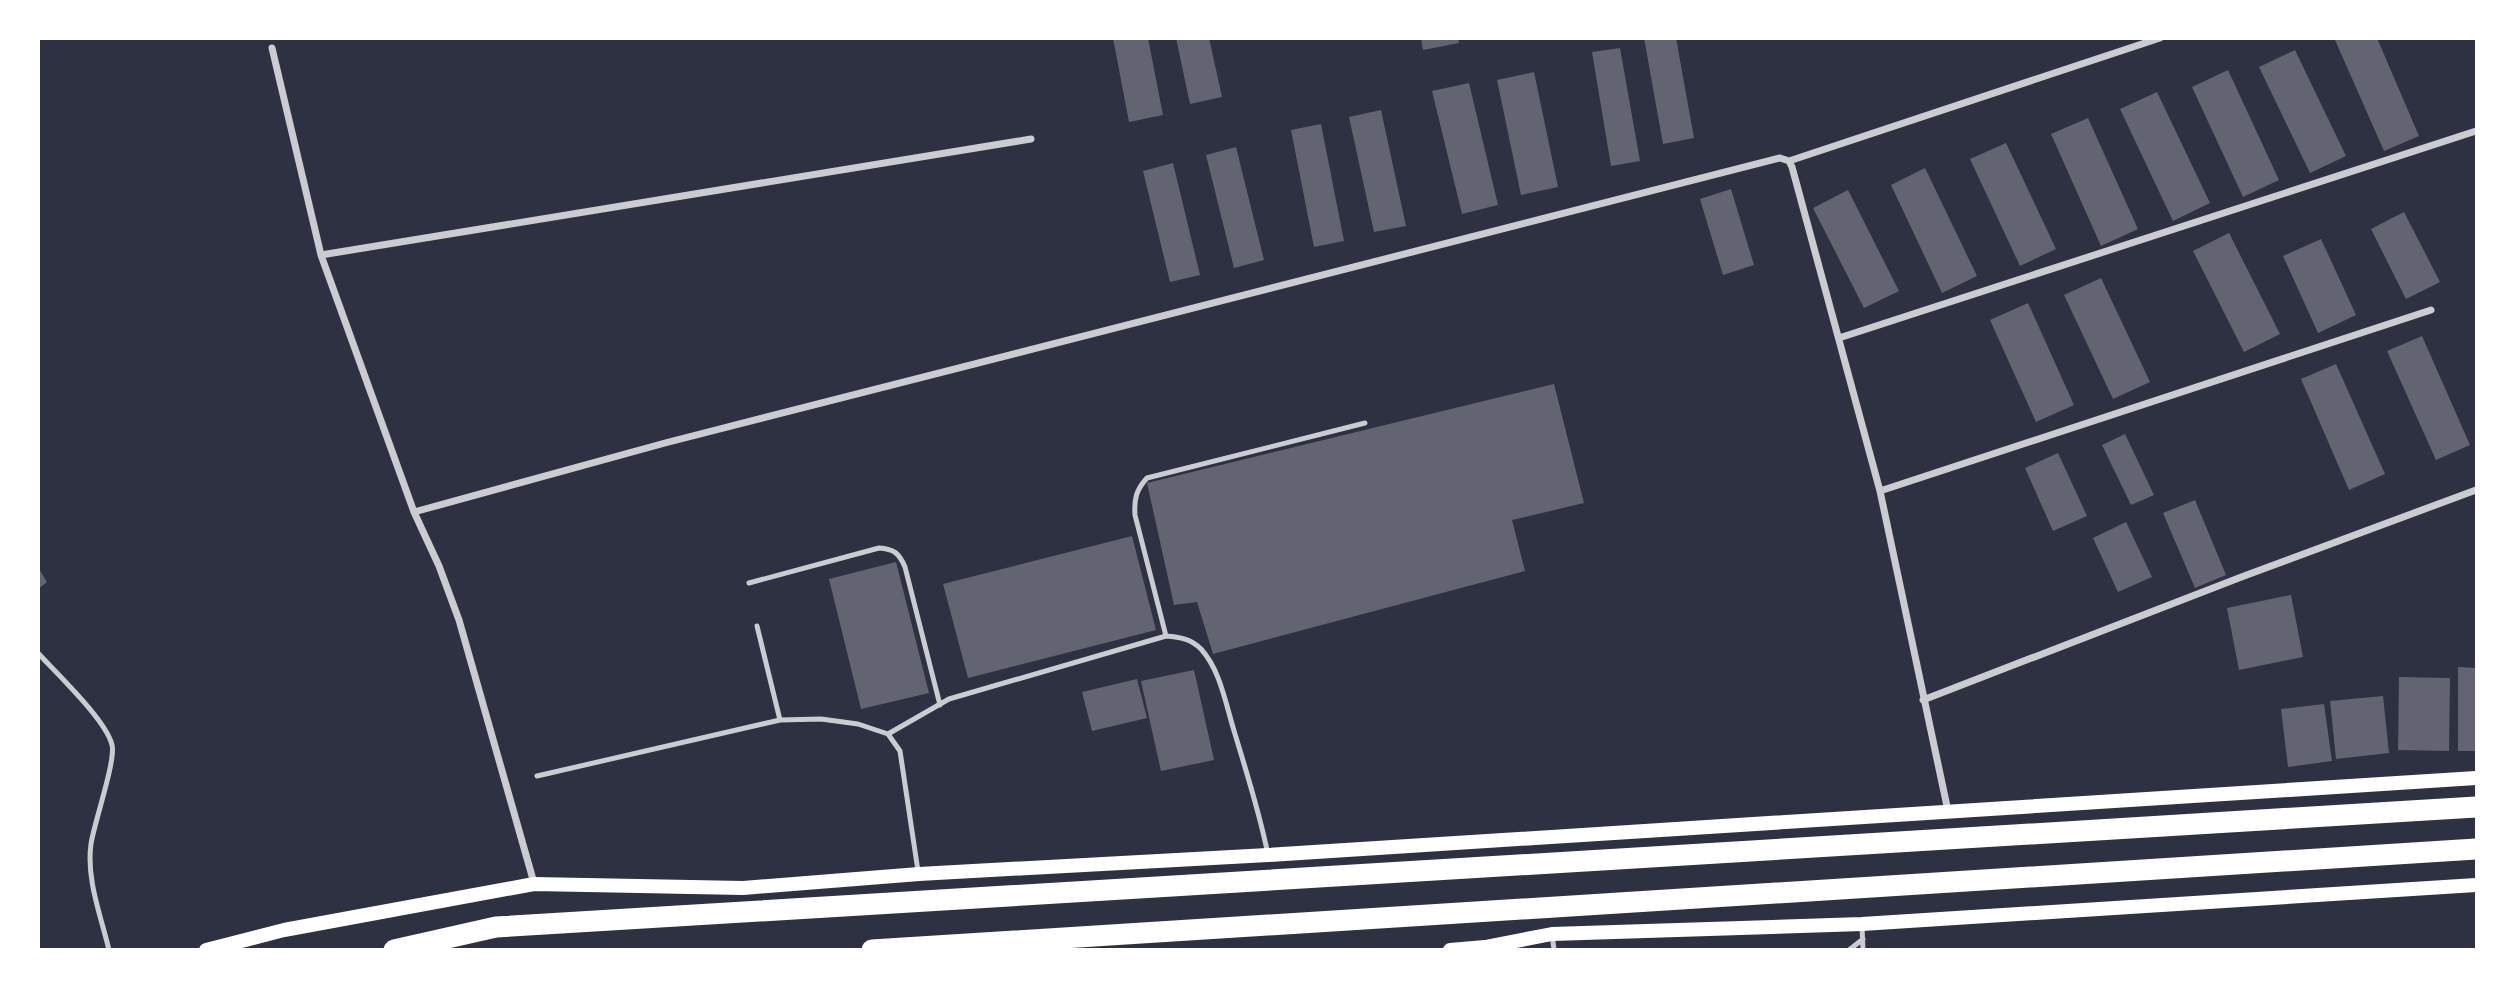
<svg xmlns="http://www.w3.org/2000/svg" width="2515" height="988" viewBox="0 0 2515 988" font-family="'Titillium Web',sans-serif">
<style>
.building{fill:#626471}
.lines{fill:none;stroke-linecap:round;stroke-linejoin:round}
.service{stroke:#caccd0;stroke-width:5}
.minor{stroke:#caccd0;stroke-width:7}
.secondary{stroke:#fff;stroke-width:14}
.motorway{stroke:#fff;stroke-width:21}
</style>
<rect width="100%" height="100%" fill="#2d3142"/>
<path class="building" d="M 1113,38 L 1148,38 L 1163,115 L 1129,122 Z
M 1176,38 L 1209,38 L 1222,97 L 1190,104 Z
M 1421,38 L 1458,38 L 1459,43 L 1423,50 Z
M 1644,38 L 1676,38 L 1694,138 L 1663,144 Z
M 2338,38 L 2377,38 L 2419,136 L 2384,151 L 2335,40 Z
M 1620,48 L 1640,161 L 1611,166 L 1592,52 Z
M 2295,50 L 2346,156 L 2310,173 L 2259,67 Z
M 2228,70 L 2279,180 L 2243,197 L 2192,87 Z
M 1534,72 L 1558,187 L 1521,195 L 1497,80 Z
M 1469,83 L 1498,205 L 1462,214 L 1432,91 Z
M 2157,92 L 2210,203 L 2173,221 L 2120,109 Z
M 1381,110 L 1406,226 L 1374,232 L 1349,117 Z
M 2088,118 L 2138,229 L 2101,246 L 2051,134 Z
M 1321,124 L 1344,241 L 1314,247 L 1291,130 Z
M 2006,143 L 2056,249 L 2020,266 L 1970,159 Z
M 1236,147 L 1264,260 L 1234,268 L 1206,155 Z
M 1173,163 L 1200,275 L 1170,282 L 1143,171 Z
M 1925,168 L 1977,276 L 1942,293 L 1891,185 Z
M 1731,189 L 1754,265 L 1723,275 L 1700,199 Z
M 1848,190 L 1899,291 L 1864,308 L 1813,208 Z
M 2404,212 L 2440,282 L 2406,299 L 2371,229 Z
M 2229,233 L 2280,334 L 2244,352 L 2193,251 Z
M 2321,239 L 2356,315 L 2318,333 L 2283,256 Z
M 2101,278 L 2150,382 L 2113,399 L 2064,295 Z
M 2028,303 L 2074,405 L 2036,422 L 1990,320 Z
M 2422,336 L 2470,445 L 2436,460 L 2387,351 Z
M 2336,364 L 2385,474 L 2349,490 L 2301,379 Z
M 1554,384 L 1584,503 L 1512,520 L 1525,571 L 1213,654 L 1197,602 L 1174,605 L 1147,483 Z
M 2125,434 L 2154,495 L 2131,505 L 2102,445 Z
M 2058,453 L 2087,516 L 2053,531 L 2025,468 Z
M 2195,500 L 2226,575 L 2195,588 L 2163,513 Z
M 2126,522 L 2152,577 L 2118,592 L 2093,538 Z
M 1132,536 L 1156,630 L 968,678 L 943,584 Z
M 896,562 L 929,693 L 861,709 L 829,579 Z
M 38,567 L 47,582 L 38,589 Z
M 2291,595 L 2303,657 L 2239,670 L 2227,608 Z
M 2458,667 L 2476,668 L 2476,751 L 2458,751 Z
M 1194,670 L 1214,760 L 1161,771 L 1141,681 Z
M 2399,677 L 2450,678 L 2449,751 L 2398,750 Z
M 1137,679 L 1147,718 L 1092,731 L 1082,692 Z
M 2383,696 L 2389,753 L 2336,759 L 2330,701 Z
M 2324,704 L 2332,761 L 2288,767 L 2281,709 Z"/>
<g class="lines">
<path class="service" d="M 749,583 L 879,548 C 894,549 899,553 905,567 L 940,705
M 757,626 L 780,720
M 1166,636 L 1135,515 C 1134,499 1136,490 1147,478 L 1365,423
M 38,653 C 57,674 106,720 112,745 C 116,761 94,823 91,844 C 86,879 101,916 109,950
M 888,734 L 949,699 L 1166,636 C 1180,637 1191,639 1201,649 C 1221,671 1226,706 1235,734 C 1247,774 1260,814 1268,855
M 537,776 L 780,720 L 821,719 L 858,724 L 888,734 L 900,751 L 918,871
M 1862,927 L 1863,950
M 1552,934 L 1554,950
M 1849,950 L 1863,939"/>
<path class="minor" d="M 272,48 L 321,255 L 414,512 L 439,566 L 459,620 L 534,883
M 1789,161 L 2160,38
M 321,255 L 1031,139
M 1839,338 L 2476,131
M 1880,491 L 2431,310
M 414,512 L 665,443 L 1780,158 L 1789,161 L 1792,167 L 1880,491 L 1948,811
M 1923,700 L 2244,576 L 2476,490"/>
<path class="secondary" d="M 206,950 L 284,930 L 534,884 L 743,888 L 919,874 L 1268,855 L 2476,778
M 1450,950 L 1485,947 L 1552,934 L 1862,924 L 2476,885"/>
<path class="motorway" d="M 394,950 L 496,927 L 2476,807
M 872,950 L 2476,849"/>
</g>
<rect width="2515" height="988" fill="none" stroke="#ffffff" stroke-width="80"/>
</svg>
